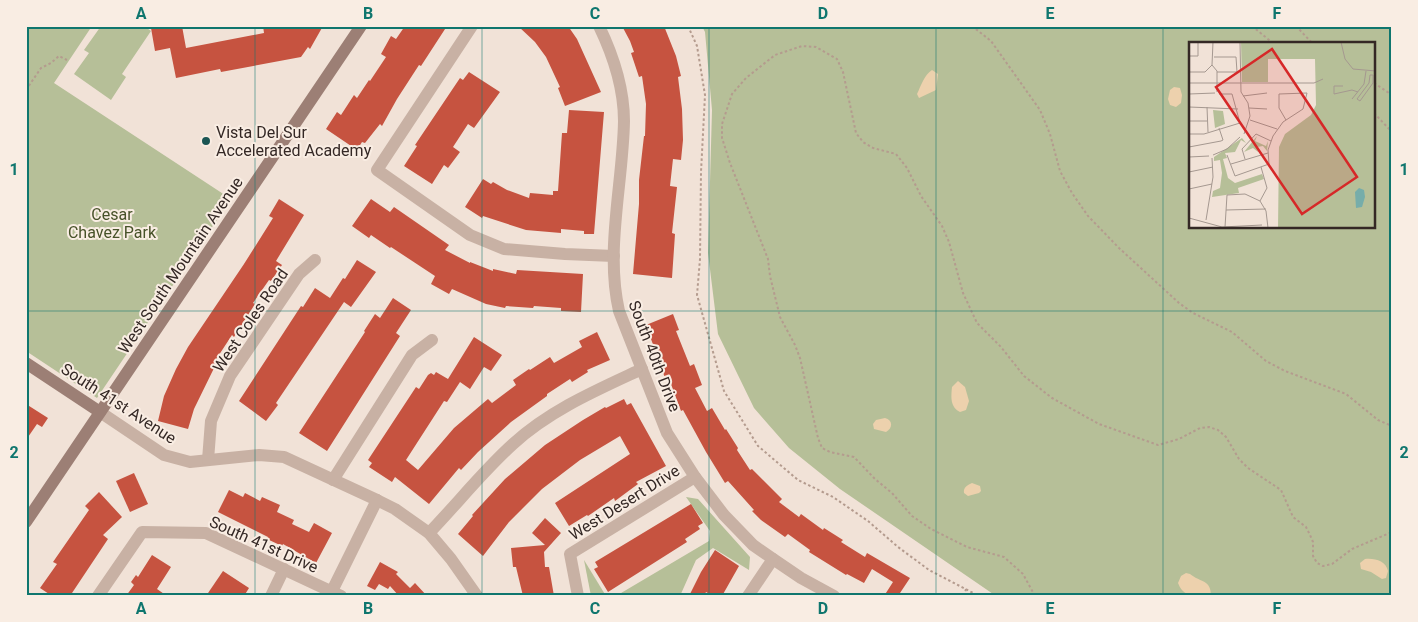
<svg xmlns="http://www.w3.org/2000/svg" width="1418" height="622" viewBox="0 0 1418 622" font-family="Roboto,sans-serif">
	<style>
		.green { fill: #b6bf98; fill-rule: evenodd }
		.sand { fill: #edd1ad }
		.building { fill: #c65340 }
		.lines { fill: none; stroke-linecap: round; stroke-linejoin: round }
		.path { stroke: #b49b8e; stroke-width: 2; stroke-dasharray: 2.5 2.5; stroke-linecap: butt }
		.street { stroke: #c8b1a4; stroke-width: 12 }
		.secondary { stroke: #9c7f75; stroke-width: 12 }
		.grid { fill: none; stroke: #0f766e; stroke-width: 1; stroke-opacity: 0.55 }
		.poi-dot { fill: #1b5553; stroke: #f9ede3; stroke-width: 2 }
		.labels { text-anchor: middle; stroke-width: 4; stroke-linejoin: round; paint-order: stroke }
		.poi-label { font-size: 16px; fill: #342825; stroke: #f9ede3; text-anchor: start }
		.park-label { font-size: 16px; fill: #475229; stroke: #f9ede3 }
		.street-label { font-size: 16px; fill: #342825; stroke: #f9ede3 }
		.inset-road { fill: none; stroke: #a59890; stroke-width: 1 }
		.view { fill: #d62828; fill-opacity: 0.15; stroke: #d62828; stroke-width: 2.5 }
		.inset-edge { fill: none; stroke: #342825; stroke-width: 2.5 }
		.neatline { fill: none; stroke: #0f766e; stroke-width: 2 }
		.grid-label { font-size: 16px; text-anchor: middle; font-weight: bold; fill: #0f766e }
	</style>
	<rect width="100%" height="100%" fill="#f1e2d7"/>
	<g class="green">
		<polygon points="26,26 92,26 54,83 231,199 97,398 26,351"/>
		<polygon points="101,26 144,26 151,31 122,74 126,77 111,100 74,74 89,53 84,50"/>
		<path d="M702 26H1392V596H996L840 489 789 448 754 408 718 334 708 253 712 110 705 32ZM1190 44H1374V228H1190Z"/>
		<polygon points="686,497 698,499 750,557 749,570 713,548 696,560 680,596 616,596 709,541 710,531"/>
		<polygon points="584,560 606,596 591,596"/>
	</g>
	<g class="sand">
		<path d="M932 70 938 74 936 90 919 98 917 94C921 86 924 75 932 70Z"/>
		<polygon points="1174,87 1180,88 1182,95 1181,103 1176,107 1170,105 1168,99 1170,90"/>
		<path d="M958 381 965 387 969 401 966 410 960 412C950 407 951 397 952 387Z"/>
		<path d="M885 418C893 420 893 428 886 432L874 429 873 424 876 420Z"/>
		<path d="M972 483 980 486 981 491 979 493 968 496 964 493C963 487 968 485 972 483Z"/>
		<path d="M1365 559C1375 558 1386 561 1388 571L1386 578 1382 579 1371 572 1361 569 1360 563Z"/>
		<path d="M1186 573 1190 574C1201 583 1211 579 1211 596 1197 596 1184 599 1178 583L1181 576Z"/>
	</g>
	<g class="building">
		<polygon points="158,26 182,26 186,48 264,33 263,26 323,26 310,49 308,47 301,57 221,72 220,69 176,78 170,48 155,51 151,28"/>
		<polygon points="405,26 447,26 421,66 419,65 397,99 382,126 380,124 365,143 362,142 357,150 326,129 337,112 341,115 354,95 357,98 369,80 370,81 386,57 381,54 391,36 396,39"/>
		<polygon points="518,26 568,26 577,39 601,92 565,106 558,88 560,87 546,57 535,42"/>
		<polygon points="622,26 664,26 676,56 681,76 678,77 682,109 683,140 681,160 673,159 670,186 677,187 672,233 675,234 672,278 633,274 639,204 639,180 644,136 645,136 646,104 642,76 639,77 631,53 634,52 630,41"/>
		<polygon points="469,72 500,92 474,128 468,124 453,147 460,152 448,168 444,165 432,184 404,166 417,146 415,145 460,78 463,80"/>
		<polygon points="569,110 604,112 594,234 584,234 584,231 561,229 561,233 526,230 483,216 482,218 465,207 483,179 491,184 493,182 507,190 529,198 530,193 553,195 553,191 558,191 562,133 567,133"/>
		<polygon points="279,199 304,215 276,261 282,265 271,281 269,280 253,303 255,304 234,337 232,335 215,361 217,362 194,409 188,429 158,421 164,396 176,369 188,347 244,264 273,218 269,216"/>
		<polygon points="371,199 390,212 394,207 449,245 445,250 470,263 470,262 493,271 493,269 516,274 517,270 583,274 581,312 561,311 561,308 534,306 533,308 506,306 505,308 486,304 452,289 449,294 431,284 435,276 391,247 390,248 371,235 369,238 352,226"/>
		<polygon points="357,260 376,272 351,307 344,302 276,403 278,405 266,421 239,401 301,306 303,307 315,288 330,298 343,278 345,279"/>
		<polygon points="393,298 411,310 396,333 400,336 327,451 299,433 365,332 364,331 375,314 380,318"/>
		<polygon points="673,314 679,330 676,331 690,366 694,364 702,385 695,388 707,411 712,408 725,430 726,429 738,448 737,450 750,470 752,469 782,499 779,502 799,517 801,514 823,530 824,528 843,540 841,542 865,557 867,553 910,578 898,596 884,596 893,582 872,569 864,583 847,574 846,575 809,552 810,550 788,534 785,537 761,520 752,511 754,510 728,481 725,483 706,452 683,410 681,411 668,376 665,378 646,325"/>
		<polygon points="597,332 610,360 587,370 588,372 572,382 570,379 547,394 547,396 511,422 478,452 461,470 459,468 429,504 395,477 392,482 369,467 372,463 368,460 416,387 419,389 428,375 431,373 434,375 436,372 448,379 474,337 502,355 491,371 484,367 470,389 460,382 447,402 444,401 406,460 418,470 454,428 488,399 492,403 516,385 513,380 529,369 530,370 550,357 554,363 582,347 579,341"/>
		<polygon points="624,399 627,405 631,403 666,466 636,482 638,484 615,501 614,498 588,516 587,515 569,526 555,503 630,454 620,436 580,460 542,489 509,522 483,556 458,534 473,516 472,515 505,479 545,445 583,420 605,407 606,408"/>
		<polygon points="26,404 48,418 42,427 37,424 26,440"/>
		<polygon points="134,473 148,504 130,512 116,481"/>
		<polygon points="229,490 243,497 245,493 260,501 262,497 280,505 277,512 294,520 292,524 309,532 314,523 332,533 316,563 283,544 282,546 267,539 268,537 218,512"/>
		<polygon points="99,492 122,517 103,535 108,539 70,596 52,596 40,588 57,564 53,562 89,510 85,506"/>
		<polygon points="691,504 703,523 698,526 700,529 685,539 687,542 608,592 594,569 598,567 595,562"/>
		<polygon points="545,518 561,533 544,552 545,567 549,567 554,596 523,596 516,567 513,567 511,548 545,545 532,533"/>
		<polygon points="715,550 739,566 722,596 713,596 706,592 704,596 689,596 701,572"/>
		<polygon points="152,555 171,567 157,589 167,596 126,596 134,585 131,582 136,575 138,577"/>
		<polygon points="380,562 398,572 396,574 410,588 415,583 427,596 399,596 390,586 388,589 379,584 375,590 367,586"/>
		<polygon points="223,571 249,588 244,596 206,596"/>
	</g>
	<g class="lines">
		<g class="path">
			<polyline points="688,26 697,46 705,95 701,172 700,259 697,295 724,391 758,446 798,480 833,497 868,521 898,547 929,570 979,596"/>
			<polyline points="972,26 991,41 1040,110 1050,134 1060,171 1072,193 1088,216 1119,248 1179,303 1193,313 1232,332 1266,361 1285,371 1346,394 1378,420 1392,426"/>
			<polyline points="1252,26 1274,44"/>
			<polyline points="1296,26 1313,44"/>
			<polyline points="1374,83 1392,95"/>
			<polyline points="26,90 41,68 51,63 59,56 67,60"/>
			<polyline points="1374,113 1392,132"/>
			<polyline points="964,596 966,589"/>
			<polyline points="1035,596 1023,574 1004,557 967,547 931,529 912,516 892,493 875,479 854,457 830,452 822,448 818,438 800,358 795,345 780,317 770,276 768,259 730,163 722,138 722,124 732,94 746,78 775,55 802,46 816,47 837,59 843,72 856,133 863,142 873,148 896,154 907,168 921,196 942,226 949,242 963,293 977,323 1001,347 1024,376 1052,398 1099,424 1158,445 1179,439 1200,428 1209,427 1218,430 1226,437 1239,459 1248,468 1281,490 1293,517 1306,527 1310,535 1313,542 1313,556 1317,563 1323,566 1332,564 1352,549 1392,532"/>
		</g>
		<g class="street">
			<polyline points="472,26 377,170 470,235 504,249 565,254 614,256"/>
			<path d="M599 26C613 55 624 88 624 121 623 183 605 250 619 311L667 433 695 477 724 515 753 545 773 559 801 578 834 596"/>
			<polyline points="100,412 164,455 190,462 259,455 284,457 377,500 395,509 429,533 451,559 477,596"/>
			<polyline points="208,460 211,421 230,376 299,274 315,260"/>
			<polyline points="333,480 412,355 432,340"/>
			<path d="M429 533C457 504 483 471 513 444 550 410 597 390 642 369"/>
			<polyline points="332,591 377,500"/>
			<polyline points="98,596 142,532 206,533 341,596"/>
			<polyline points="271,596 284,569"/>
			<polyline points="578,596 570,554 695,477"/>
			<polyline points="748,596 773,559"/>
		</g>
		<g class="secondary">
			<polyline points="26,363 100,412"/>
			<polyline points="26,522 361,26"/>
		</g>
	</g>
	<path class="grid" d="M255 26V596M482 26V596M709 26V596M936 26V596M1163 26V596M26 311H1392"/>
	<circle class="poi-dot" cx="206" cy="141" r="5"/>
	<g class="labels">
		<g class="poi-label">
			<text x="216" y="138">Vista Del Sur<tspan x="216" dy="18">Accelerated Academy</tspan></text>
		</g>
		<g class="park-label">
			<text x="112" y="220">Cesar<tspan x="112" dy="18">Chavez Park</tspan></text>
		</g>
		<g class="street-label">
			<text transform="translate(180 265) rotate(-56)" y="6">West South Mountain Avenue</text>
			<text transform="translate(250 320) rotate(-56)" y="6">West Coles Road</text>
			<text transform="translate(655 356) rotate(69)" y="6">South 40th Drive</text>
			<text transform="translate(119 403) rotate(33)" y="6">South 41st Avenue</text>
			<text transform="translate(624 502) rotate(-32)" y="6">West Desert Drive</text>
			<text transform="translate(264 544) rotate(24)" y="6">South 41st Drive</text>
		</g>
	</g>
	<g transform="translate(1189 42)">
		<rect width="186" height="186" fill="#f1e2d7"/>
		<path d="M52 0H186V186H89L90 105 96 92 122 73 127 63 126 17H79V40H53ZM24 68 34 69 36 82 26 86ZM68 94 66 99 77 104 79 99 78 109 74 104 68 105 69 110 64 106 55 110ZM53 96 57 101 52 98 46 110 36 111 38 116 34 117 39 136 46 141 73 132 75 137 49 146 50 151 23 155 24 149 31 146 33 131 31 118 25 119V115Z" fill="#b6bf98"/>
		<path d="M170 146 175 148 176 155 173 165 167 166 166 150Z" fill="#76adaa"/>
		<path class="inset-road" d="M51 0 52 50 59 61 61 74 55 92M152 0 156 17 164 27 187 29M0 14H9V0M25 15H47L48 30H28M23 23 28 29V50M23 23 24 0M0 30H16L23 23M181 33H184V41L171 59 168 57 180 41ZM0 41H125L134 37M154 44H145V52L163 48 169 50M0 52 26 51M54 54 78 51M163 57 175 42 177 29M0 65 49 67M18 65 19 90M60 66 78 67M61 78 88 87M0 79H18M0 92H15L51 81 43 52H30M0 105 32 99 34 98 30 86M24 113 38 107 51 95M38 113 46 134 80 122 79 108 84 94 94 80 114 67 118 51 90 52V66L97 78M0 115 20 114M56 117 53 107 67 92 82 99M42 122 79 111M72 125 78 146 71 159 77 169 79 186M0 130 24 125M0 147 23 142M37 168 77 167M0 176 33 185 73 183M17 178 24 135 23 116M36 185 38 153 56 152 71 159"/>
		<path class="view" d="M83 7 168 135 113 172 27 45Z"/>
		<rect width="186" height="186" class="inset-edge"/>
	</g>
	<rect width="1418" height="622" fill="none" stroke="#f9ede3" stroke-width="55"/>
	<rect x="28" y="28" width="1362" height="566" class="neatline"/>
	<g class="grid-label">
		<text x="141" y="19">A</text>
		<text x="368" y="19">B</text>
		<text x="595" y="19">C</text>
		<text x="823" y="19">D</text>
		<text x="1050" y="19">E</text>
		<text x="1277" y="19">F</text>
		<text x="14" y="175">1</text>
		<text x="1404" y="175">1</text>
		<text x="14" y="458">2</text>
		<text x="1404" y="458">2</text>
		<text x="141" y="614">A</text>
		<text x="368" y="614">B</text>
		<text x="595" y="614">C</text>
		<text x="823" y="614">D</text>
		<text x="1050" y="614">E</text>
		<text x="1277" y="614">F</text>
	</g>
</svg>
